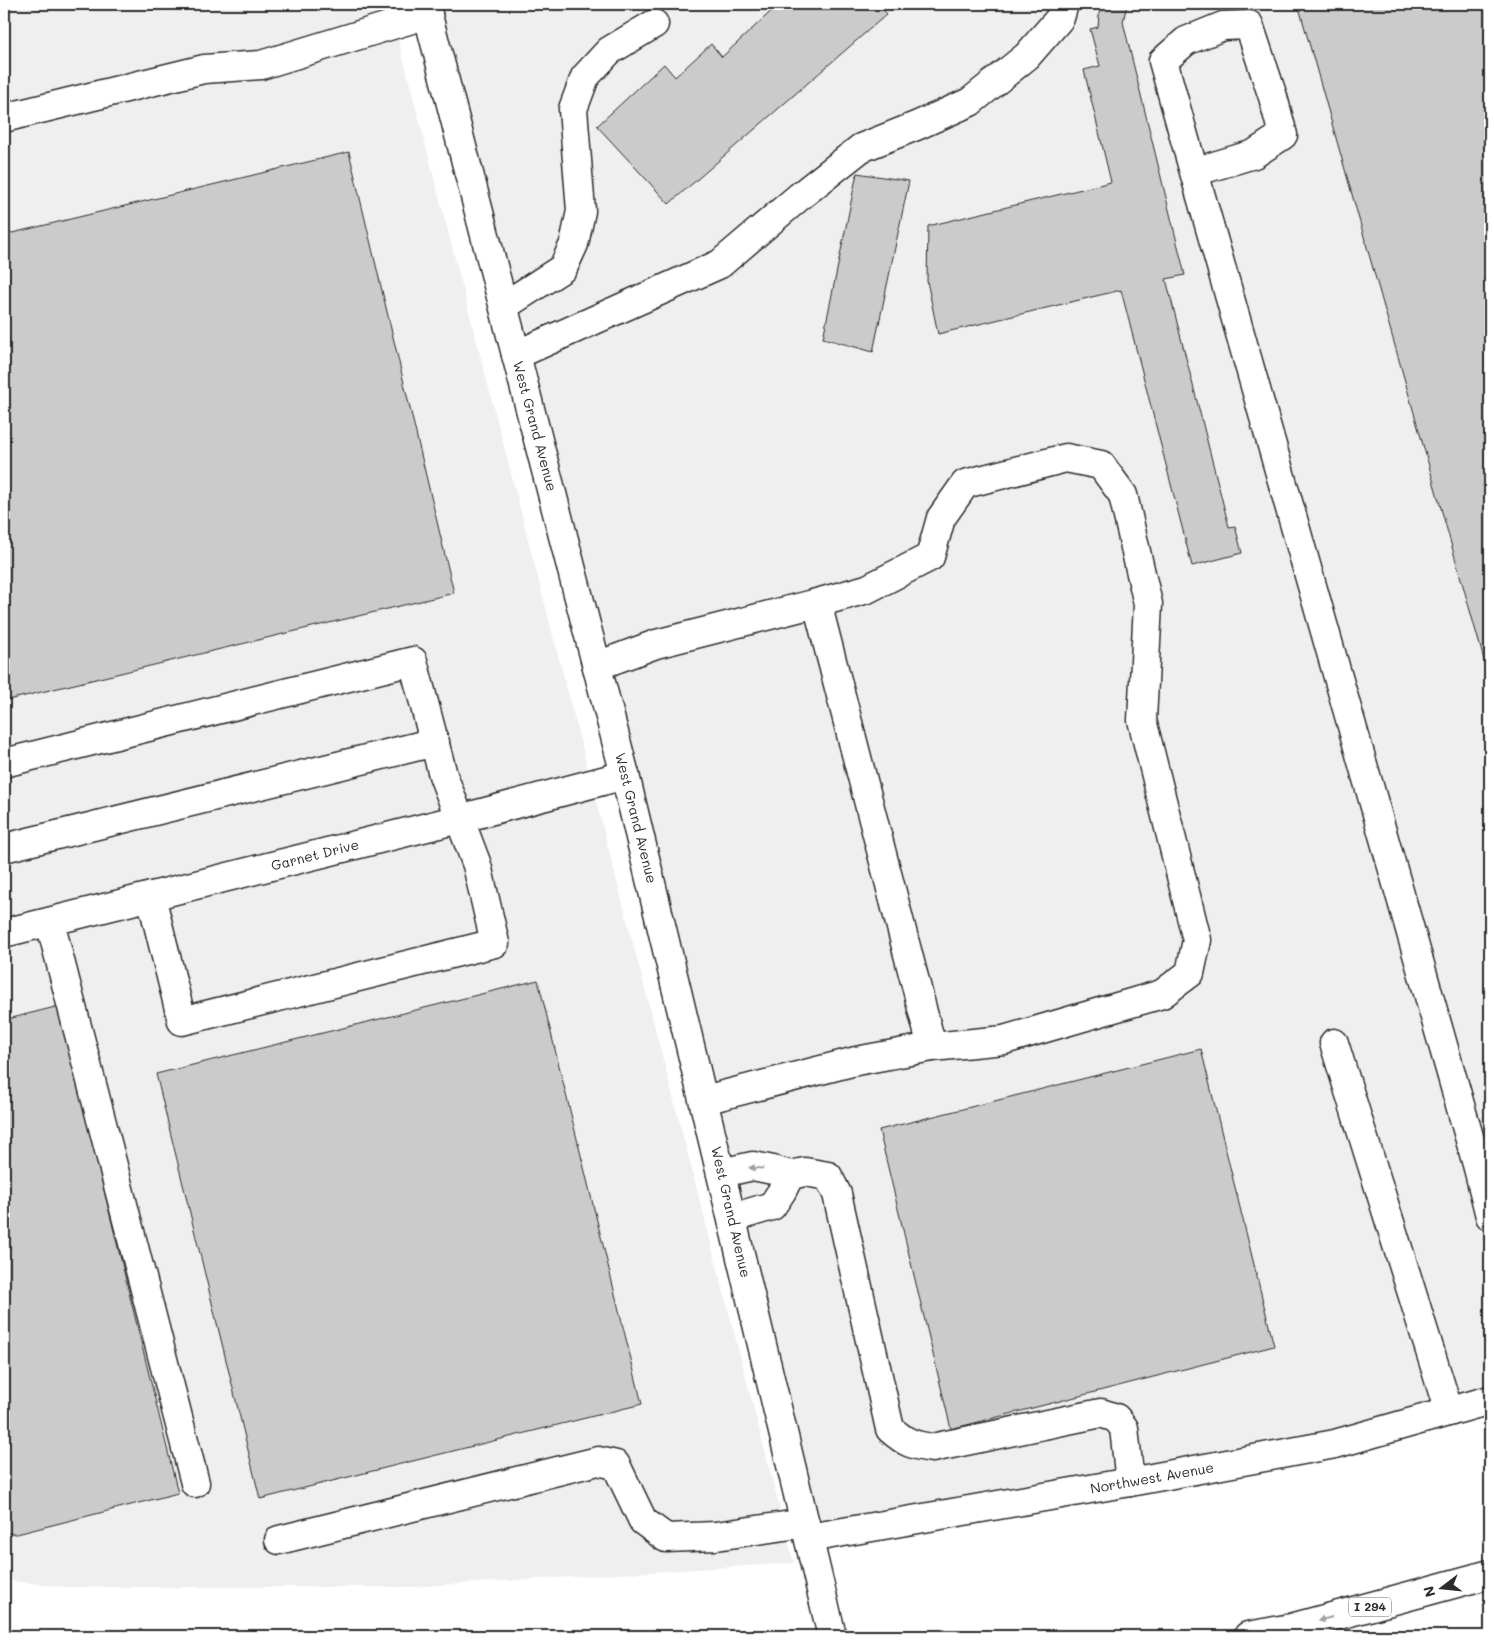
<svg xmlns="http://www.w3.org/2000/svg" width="1494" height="1640" viewBox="0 0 1494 1640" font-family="Mali,sans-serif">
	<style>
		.built { fill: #efefef }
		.building { fill: #cbcbcb; stroke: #2b2b2b }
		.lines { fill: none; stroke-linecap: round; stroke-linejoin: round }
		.minor-casing { stroke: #2b2b2b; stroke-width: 31 }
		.major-casing { stroke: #2b2b2b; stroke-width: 31 }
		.highway-casing { stroke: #2b2b2b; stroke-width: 31 }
		.minor { stroke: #fff; stroke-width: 28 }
		.major { stroke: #fff; stroke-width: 28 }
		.highway { stroke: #fff; stroke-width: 28 }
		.oneway { fill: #a0a0a0 }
		.labels { text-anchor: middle; stroke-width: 5; stroke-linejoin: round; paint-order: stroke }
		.shield { fill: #fff; stroke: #6b6b6b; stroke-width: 1 }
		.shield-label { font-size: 12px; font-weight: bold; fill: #2b2b2b }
		.street-label { font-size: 14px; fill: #2b2b2b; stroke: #fff }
	</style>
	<rect width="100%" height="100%" fill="#fff"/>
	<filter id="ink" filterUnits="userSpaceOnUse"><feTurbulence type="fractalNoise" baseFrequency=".02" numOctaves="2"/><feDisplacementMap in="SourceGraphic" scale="10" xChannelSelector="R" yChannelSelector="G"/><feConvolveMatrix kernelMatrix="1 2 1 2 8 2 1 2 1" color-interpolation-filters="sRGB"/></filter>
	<g filter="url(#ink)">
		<g class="built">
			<polygon points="4,4 389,4 794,1563 409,1587 64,1587 4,1580"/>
			<polygon points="431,4 1490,4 1490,1399 809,1538"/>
		</g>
		<g class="building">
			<polygon points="779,4 878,4 887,14 669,204 597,126 664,64 675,77 711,44 722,57"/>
			<polygon points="1100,4 1127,4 1123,22 1185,275 1166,279 1229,527 1235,526 1242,553 1192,566 1121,290 938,334 927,281 928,226 1111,182 1084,70 1100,66 1090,29 1098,27"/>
			<polygon points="1298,4 1490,4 1490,681"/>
			<polygon points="349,152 454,593 4,701 4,235"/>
			<polygon points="857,173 909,181 873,352 823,338"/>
			<polygon points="538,980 642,1404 260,1499 156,1074"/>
			<polygon points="59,1006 178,1493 17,1534 4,1533 4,1020"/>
			<polygon points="1201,1049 1274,1346 951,1429 879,1130"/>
		</g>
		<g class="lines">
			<g class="minor-casing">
				<g id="minor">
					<polyline points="4,118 204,69 261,65 428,14"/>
					<polyline points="1194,172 1254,154 1283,135 1273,97 1249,25 1223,26 1186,41 1163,61 1194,172 1478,1168 1490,1216"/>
					<polyline points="504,306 563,268 574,244 581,211 573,109 585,77 609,51 654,24"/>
					<polyline points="516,355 720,264 800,196 861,148 916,126 970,102 1027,56 1060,18 1064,4"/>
					<polyline points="597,666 656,644 817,603 867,589 930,557 941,518 965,484 1066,458 1101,465 1123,495 1148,604 1142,720 1197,940 1190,973 1162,994 1004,1040 932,1047"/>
					<polyline points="4,763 413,661 443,775 477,865 495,943 182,1021 151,896"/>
					<polyline points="4,848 435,742"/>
					<polyline points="50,922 195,1483"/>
					<polyline points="4,933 459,819 625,775"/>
					<polyline points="1334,1043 1449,1412"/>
					<polyline points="704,1100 856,1061 932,1047 817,603"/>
					<path d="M721 1173 753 1166 773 1170 790 1175 805 1172 828 1176 837 1194 890 1429C906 1443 912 1445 932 1448L1101 1413 1116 1418 1124 1428 1130 1482"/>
					<polyline points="732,1218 772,1206 782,1191 790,1175"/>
					<polyline points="809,1538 1130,1482 1335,1444 1490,1400"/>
					<polyline points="279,1540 598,1461 616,1465 643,1521 666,1538 716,1536 805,1523"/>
				</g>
			</g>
			<g class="major-casing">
				<polyline id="major" points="425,4 625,775 832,1636"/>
			</g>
			<g class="highway-casing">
				<polyline id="highway" points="1248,1636 1291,1628 1490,1574"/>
			</g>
			<use href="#minor" class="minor"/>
			<use href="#major" class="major"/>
			<use href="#highway" class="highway"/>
		</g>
		<defs><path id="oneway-solid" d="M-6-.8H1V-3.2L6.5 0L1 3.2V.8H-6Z" transform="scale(1.25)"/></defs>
		<g class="oneway">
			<use href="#oneway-solid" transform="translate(756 1168) rotate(-177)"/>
			<use href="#oneway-solid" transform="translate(1325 1619) rotate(165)"/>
		</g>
	</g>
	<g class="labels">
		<rect class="shield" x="1349" y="1597.5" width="42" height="19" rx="4"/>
		<g class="shield-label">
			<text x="1370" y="1611">I 294</text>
		</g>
		<g class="street-label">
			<text transform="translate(535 426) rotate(75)" y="5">West Grand Avenue</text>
			<text transform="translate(636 818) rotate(76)" y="5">West Grand Avenue</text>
			<text transform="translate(315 855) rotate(-14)" y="5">Garnet Drive</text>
			<text transform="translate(731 1212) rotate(77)" y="5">West Grand Avenue</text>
			<text transform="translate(1152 1478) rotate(-10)" y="5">Northwest Avenue</text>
		</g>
	</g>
	<rect width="1494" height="1640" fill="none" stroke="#fff" stroke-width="20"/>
	<rect x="10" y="10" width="1474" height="1620" fill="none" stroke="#2b2b2b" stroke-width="2" filter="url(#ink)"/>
	<g transform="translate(1442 1588) rotate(254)" stroke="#ffffff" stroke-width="4" paint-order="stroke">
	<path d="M0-4L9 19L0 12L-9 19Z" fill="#2b2b2b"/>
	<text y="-8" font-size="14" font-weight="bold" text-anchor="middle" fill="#2b2b2b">N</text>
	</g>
</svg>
